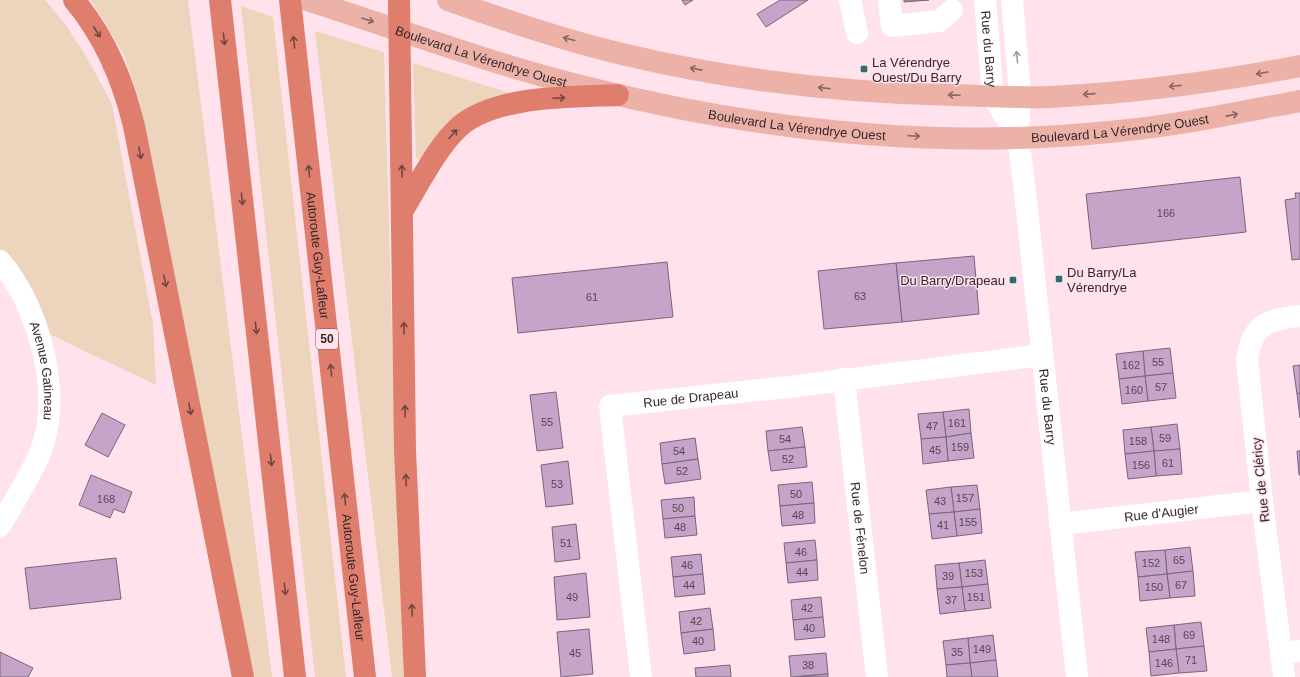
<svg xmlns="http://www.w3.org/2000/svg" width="1300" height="677" viewBox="0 0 1300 677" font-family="Helvetica,sans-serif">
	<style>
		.green { fill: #edd4bd }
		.building { fill: #c6a3c9; stroke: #79657b }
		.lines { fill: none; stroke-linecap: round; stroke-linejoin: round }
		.minor { stroke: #fff; stroke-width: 22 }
		.major { stroke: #ecb2a8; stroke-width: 22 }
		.highway { stroke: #e07e6e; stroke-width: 22 }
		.oneway { stroke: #876664 }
		.oneway2 { stroke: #714643 }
		.oneway3 { stroke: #a49ea0 }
		.poi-dot { fill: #26706d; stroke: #ffe2eb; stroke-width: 1.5 }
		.labels { text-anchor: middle; stroke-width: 3; stroke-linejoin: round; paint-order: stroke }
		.number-label { font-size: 11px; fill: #594753 }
		.shield { fill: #ffe2eb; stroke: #726065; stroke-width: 1 }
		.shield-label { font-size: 12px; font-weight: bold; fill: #35282c }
		.street-label { font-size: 13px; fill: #35282c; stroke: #ffe2eb }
		.poi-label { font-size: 13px; fill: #35282c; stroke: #ffe2eb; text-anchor: start }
	</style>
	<rect width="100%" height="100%" fill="#ffe2eb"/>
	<g class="green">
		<polygon points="0,0 45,0 65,24 86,56 112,104 153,324 156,385 47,333 20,274 0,249"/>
		<polygon points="91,0 188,0 272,677 254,677 140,102 124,55"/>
		<polygon points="241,6 273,17 346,677 315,677"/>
		<polygon points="315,31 384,52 398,549 405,677 392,677"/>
		<polygon points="413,63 513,94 496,96 472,106 420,160 416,158"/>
	</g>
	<g class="building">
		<polygon points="682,0 693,0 685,5"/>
		<polygon points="780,0 808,0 766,27 757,14"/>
		<polygon points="904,0 929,0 904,2"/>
		<polygon points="1240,177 1246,232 1092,249 1086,194"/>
		<polygon points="1295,193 1300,193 1300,259 1292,260 1285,200 1296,198"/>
		<polygon points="974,256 979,314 902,322 896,263"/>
		<polygon points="667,262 673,317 518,333 512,278"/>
		<polygon points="896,263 902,322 824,329 818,271"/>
		<polygon points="1170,348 1173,373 1145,376 1143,351"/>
		<polygon points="1143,351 1145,376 1119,379 1116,354"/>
		<polygon points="1300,365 1300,393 1297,394 1293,366"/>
		<polygon points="1173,373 1176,398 1148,401 1145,376"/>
		<polygon points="1145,376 1148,401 1122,404 1119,379"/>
		<polygon points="556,392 563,448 537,451 530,395"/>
		<polygon points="1300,393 1300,418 1297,394"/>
		<polygon points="969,409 971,433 946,437 943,412"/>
		<polygon points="943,412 946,437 921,439 918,414"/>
		<polygon points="102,413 125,425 108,457 85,445"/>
		<polygon points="1177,424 1180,449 1154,451 1151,427"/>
		<polygon points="802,427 805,447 768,451 766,431"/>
		<polygon points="1151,427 1154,451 1125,454 1123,430"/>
		<polygon points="971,433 974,458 948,461 946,437"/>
		<polygon points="946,437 948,461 923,464 921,439"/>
		<polygon points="695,438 698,459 662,464 660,443"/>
		<polygon points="805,447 807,467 771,471 768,451"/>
		<polygon points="1180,449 1182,474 1156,476 1154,451"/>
		<polygon points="1154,451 1156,476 1128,479 1125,454"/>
		<polygon points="1297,451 1300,451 1300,475 1299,475"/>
		<polygon points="698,459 701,479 665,484 662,464"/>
		<polygon points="568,461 573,504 546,507 541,465"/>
		<polygon points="91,475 132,492 124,513 114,509 110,518 79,505"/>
		<polygon points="812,482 814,503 780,506 778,485"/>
		<polygon points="977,485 980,509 954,512 951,487"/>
		<polygon points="951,487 954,512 929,514 926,490"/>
		<polygon points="694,497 695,516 663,519 661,500"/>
		<polygon points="814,503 815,523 782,526 780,506"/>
		<polygon points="980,509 982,533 957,536 954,512"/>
		<polygon points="954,512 957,536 932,539 929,514"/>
		<polygon points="695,516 697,535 665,538 663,519"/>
		<polygon points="576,524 580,559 555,562 552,527"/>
		<polygon points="815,540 817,560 786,563 784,543"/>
		<polygon points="1190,547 1193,571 1167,574 1165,550"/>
		<polygon points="1165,550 1167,574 1138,577 1135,552"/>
		<polygon points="701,554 703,574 673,577 671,557"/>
		<polygon points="116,558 121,599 30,609 25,568"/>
		<polygon points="817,560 818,580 788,583 786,563"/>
		<polygon points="985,560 988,584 962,587 959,563"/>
		<polygon points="959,563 962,587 937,589 935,565"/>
		<polygon points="1193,571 1195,596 1170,598 1167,574"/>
		<polygon points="586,573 590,617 557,620 554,577"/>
		<polygon points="703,574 705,594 675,597 673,577"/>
		<polygon points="1167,574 1170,598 1140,601 1138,577"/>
		<polygon points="988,584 991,608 965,611 962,587"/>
		<polygon points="962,587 965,611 940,614 937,589"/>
		<polygon points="821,597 823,617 793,620 791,600"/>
		<polygon points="710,608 713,629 681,633 679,612"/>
		<polygon points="823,617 825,637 795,640 793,620"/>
		<polygon points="1201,622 1204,646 1176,649 1174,625"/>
		<polygon points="1174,625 1176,649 1149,652 1146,628"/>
		<polygon points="589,629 593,674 561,677 557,632"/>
		<polygon points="713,629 715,650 684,654 681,633"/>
		<polygon points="993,635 996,660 970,663 968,638"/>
		<polygon points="968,638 970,663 946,665 943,641"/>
		<polygon points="1204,646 1207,671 1179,673 1176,649"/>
		<polygon points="1176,649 1179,673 1151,676 1149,652"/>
		<polygon points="0,652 33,668 28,677 0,677"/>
		<polygon points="826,653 828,674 791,677 789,656"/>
		<polygon points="996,660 998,677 972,677 970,663"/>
		<polygon points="970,663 972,677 947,677 946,665"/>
		<polygon points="730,665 731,677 696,677 695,668"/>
		<polygon points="828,674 828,677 796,677"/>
	</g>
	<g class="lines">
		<g class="minor">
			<polyline points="850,0 857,33"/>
			<polyline points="889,0 892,26 940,21 952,10"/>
			<path id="s1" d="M985 0 993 96 1018 138"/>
			<path id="s2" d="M1012 0 1020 96 1018 138 1024 183 1077 677"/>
			<path id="s3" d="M0 261C38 306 61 388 43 445 34 471 14 501 0 526"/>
			<path id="s4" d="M844 379 877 677"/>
			<path id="s5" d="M1060 524 1262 501"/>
			<polyline points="1281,653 1300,651"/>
			<path id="s6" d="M641 677 610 406 788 387 1042 355"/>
			<path d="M1284 677 1262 501 1247 360C1252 324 1267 320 1300 316"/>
		</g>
		<g class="major">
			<path id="s7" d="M307 0C401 30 494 65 589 88 761 131 942 150 1119 131 1180 125 1240 112 1300 101"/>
			<path d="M448 0C505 20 563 40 622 54 731 80 842 93 954 95 986 96 1018 98 1050 97 1134 93 1217 82 1300 66"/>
		</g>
		<g class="highway">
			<path d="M74 0C105 37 123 80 134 126L243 677"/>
			<polyline points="220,0 295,677"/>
			<path id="s8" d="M290 0 365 677"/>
			<polyline points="399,0 405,450 415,677"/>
			<path d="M403 210C419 184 437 147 459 127 495 95 572 97 618 95"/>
		</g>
	</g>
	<defs><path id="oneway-shaft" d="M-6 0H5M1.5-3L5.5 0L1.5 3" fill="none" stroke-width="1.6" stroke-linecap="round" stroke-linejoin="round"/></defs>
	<g class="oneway">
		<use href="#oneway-shaft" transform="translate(368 20) rotate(18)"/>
		<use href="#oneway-shaft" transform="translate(569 39) rotate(-165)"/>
		<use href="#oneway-shaft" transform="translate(696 69) rotate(-169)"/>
		<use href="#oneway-shaft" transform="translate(1262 73) rotate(170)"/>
		<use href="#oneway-shaft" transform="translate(1175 86) rotate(174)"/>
		<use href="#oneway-shaft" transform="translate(824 88) rotate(-174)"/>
		<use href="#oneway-shaft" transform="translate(1089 94) rotate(176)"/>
		<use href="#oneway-shaft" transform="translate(954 95) rotate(-178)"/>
		<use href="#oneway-shaft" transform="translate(1232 115) rotate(-11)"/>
		<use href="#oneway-shaft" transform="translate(914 136) rotate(2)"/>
	</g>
	<g class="oneway2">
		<use href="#oneway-shaft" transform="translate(97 32) rotate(58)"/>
		<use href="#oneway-shaft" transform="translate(224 39) rotate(84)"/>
		<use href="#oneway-shaft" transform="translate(294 42) rotate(-96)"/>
		<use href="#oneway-shaft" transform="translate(559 98) rotate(-3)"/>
		<use href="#oneway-shaft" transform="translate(453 134) rotate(-48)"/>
		<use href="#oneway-shaft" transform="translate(140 153) rotate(79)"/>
		<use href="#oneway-shaft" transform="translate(309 171) rotate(-96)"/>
		<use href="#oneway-shaft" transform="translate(402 171) rotate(-91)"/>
		<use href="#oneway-shaft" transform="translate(242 199) rotate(84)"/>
		<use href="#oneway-shaft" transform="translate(165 281) rotate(79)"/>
		<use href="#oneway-shaft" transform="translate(256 328) rotate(84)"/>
		<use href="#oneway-shaft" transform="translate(404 328) rotate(-91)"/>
		<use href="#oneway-shaft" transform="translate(331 370) rotate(-96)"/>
		<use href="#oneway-shaft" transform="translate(190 409) rotate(79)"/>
		<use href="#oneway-shaft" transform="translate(405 411) rotate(-91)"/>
		<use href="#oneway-shaft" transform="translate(271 460) rotate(84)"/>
		<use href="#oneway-shaft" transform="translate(406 480) rotate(-92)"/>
		<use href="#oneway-shaft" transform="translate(345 499) rotate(-96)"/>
		<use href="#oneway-shaft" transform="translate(285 589) rotate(84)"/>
		<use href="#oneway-shaft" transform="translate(412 610) rotate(-93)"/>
	</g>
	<use class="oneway3" href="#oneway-shaft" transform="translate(1017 57) rotate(-95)"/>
	<g class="poi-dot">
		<rect x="860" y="65" width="8" height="8" rx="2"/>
		<rect x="1055" y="275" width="8" height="8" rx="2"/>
		<rect x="1009" y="276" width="8" height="8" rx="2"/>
	</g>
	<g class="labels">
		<g class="number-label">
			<text x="1166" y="217">166</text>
			<text x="860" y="300">63</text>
			<text x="592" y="301">61</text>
			<text x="1158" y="366">55</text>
			<text x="1131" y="369">162</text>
			<text x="1161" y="391">57</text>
			<text x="1134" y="394">160</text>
			<text x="547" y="426">55</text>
			<text x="957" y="427">161</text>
			<text x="932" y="430">47</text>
			<text x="1165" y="442">59</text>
			<text x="785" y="443">54</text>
			<text x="1138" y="445">158</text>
			<text x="960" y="451">159</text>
			<text x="935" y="454">45</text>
			<text x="679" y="455">54</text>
			<text x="788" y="463">52</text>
			<text x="1168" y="467">61</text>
			<text x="1141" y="469">156</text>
			<text x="682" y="475">52</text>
			<text x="557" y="488">53</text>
			<text x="796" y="498">50</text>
			<text x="965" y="502">157</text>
			<text x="106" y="503">168</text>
			<text x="940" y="505">43</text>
			<text x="678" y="512">50</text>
			<text x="798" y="519">48</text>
			<text x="968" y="526">155</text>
			<text x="943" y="529">41</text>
			<text x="680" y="531">48</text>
			<text x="566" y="547">51</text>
			<text x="801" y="556">46</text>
			<text x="1179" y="564">65</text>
			<text x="1151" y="567">152</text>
			<text x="687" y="569">46</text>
			<text x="802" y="576">44</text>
			<text x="974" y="577">153</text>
			<text x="948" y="580">39</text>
			<text x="689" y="589">44</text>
			<text x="1181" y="589">67</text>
			<text x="1154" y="591">150</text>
			<text x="572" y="601">49</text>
			<text x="976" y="601">151</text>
			<text x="951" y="604">37</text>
			<text x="807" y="612">42</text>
			<text x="696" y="625">42</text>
			<text x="809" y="632">40</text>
			<text x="1189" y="639">69</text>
			<text x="1161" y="643">148</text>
			<text x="698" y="645">40</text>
			<text x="982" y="653">149</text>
			<text x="957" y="656">35</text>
			<text x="575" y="657">45</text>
			<text x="1191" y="664">71</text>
			<text x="1164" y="667">146</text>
			<text x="808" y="669">38</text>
		</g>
		<rect class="shield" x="316" y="329" width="22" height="20" rx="3"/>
		<g class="shield-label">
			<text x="327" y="343">50</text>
		</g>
		<g class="street-label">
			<text dy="5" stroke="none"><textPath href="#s1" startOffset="49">Rue du Barry</textPath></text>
			<text dy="5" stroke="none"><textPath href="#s7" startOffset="183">Boulevard La Vérendrye Ouest</textPath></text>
			<text dy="5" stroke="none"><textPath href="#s7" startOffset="507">Boulevard La Vérendrye Ouest</textPath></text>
			<text dy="5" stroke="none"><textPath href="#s7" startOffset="831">Boulevard La Vérendrye Ouest</textPath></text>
			<text dy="5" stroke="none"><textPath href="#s8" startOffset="257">Autoroute Guy-Lafleur</textPath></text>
			<text dy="5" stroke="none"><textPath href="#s3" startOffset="120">Avenue Gatineau</textPath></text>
			<text dy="5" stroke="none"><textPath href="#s6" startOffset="354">Rue de Drapeau</textPath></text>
			<text dy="5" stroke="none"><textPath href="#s2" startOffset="409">Rue du Barry</textPath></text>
			<text transform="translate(1260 480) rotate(-96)" y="5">Rue de Cléricy</text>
			<text dy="5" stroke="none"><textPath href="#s5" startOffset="102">Rue d'Augier</textPath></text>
			<text dy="5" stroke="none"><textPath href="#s4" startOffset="150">Rue de Fénelon</textPath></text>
			<text dy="5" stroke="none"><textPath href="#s8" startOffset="581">Autoroute Guy-Lafleur</textPath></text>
		</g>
		<g class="poi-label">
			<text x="872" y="67">La Vérendrye<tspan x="872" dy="15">Ouest/Du Barry</tspan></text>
			<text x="1067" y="277">Du Barry/La<tspan x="1067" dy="15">Vérendrye</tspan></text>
			<text x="1005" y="285" text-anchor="end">Du Barry/Drapeau</text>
		</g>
	</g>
</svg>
